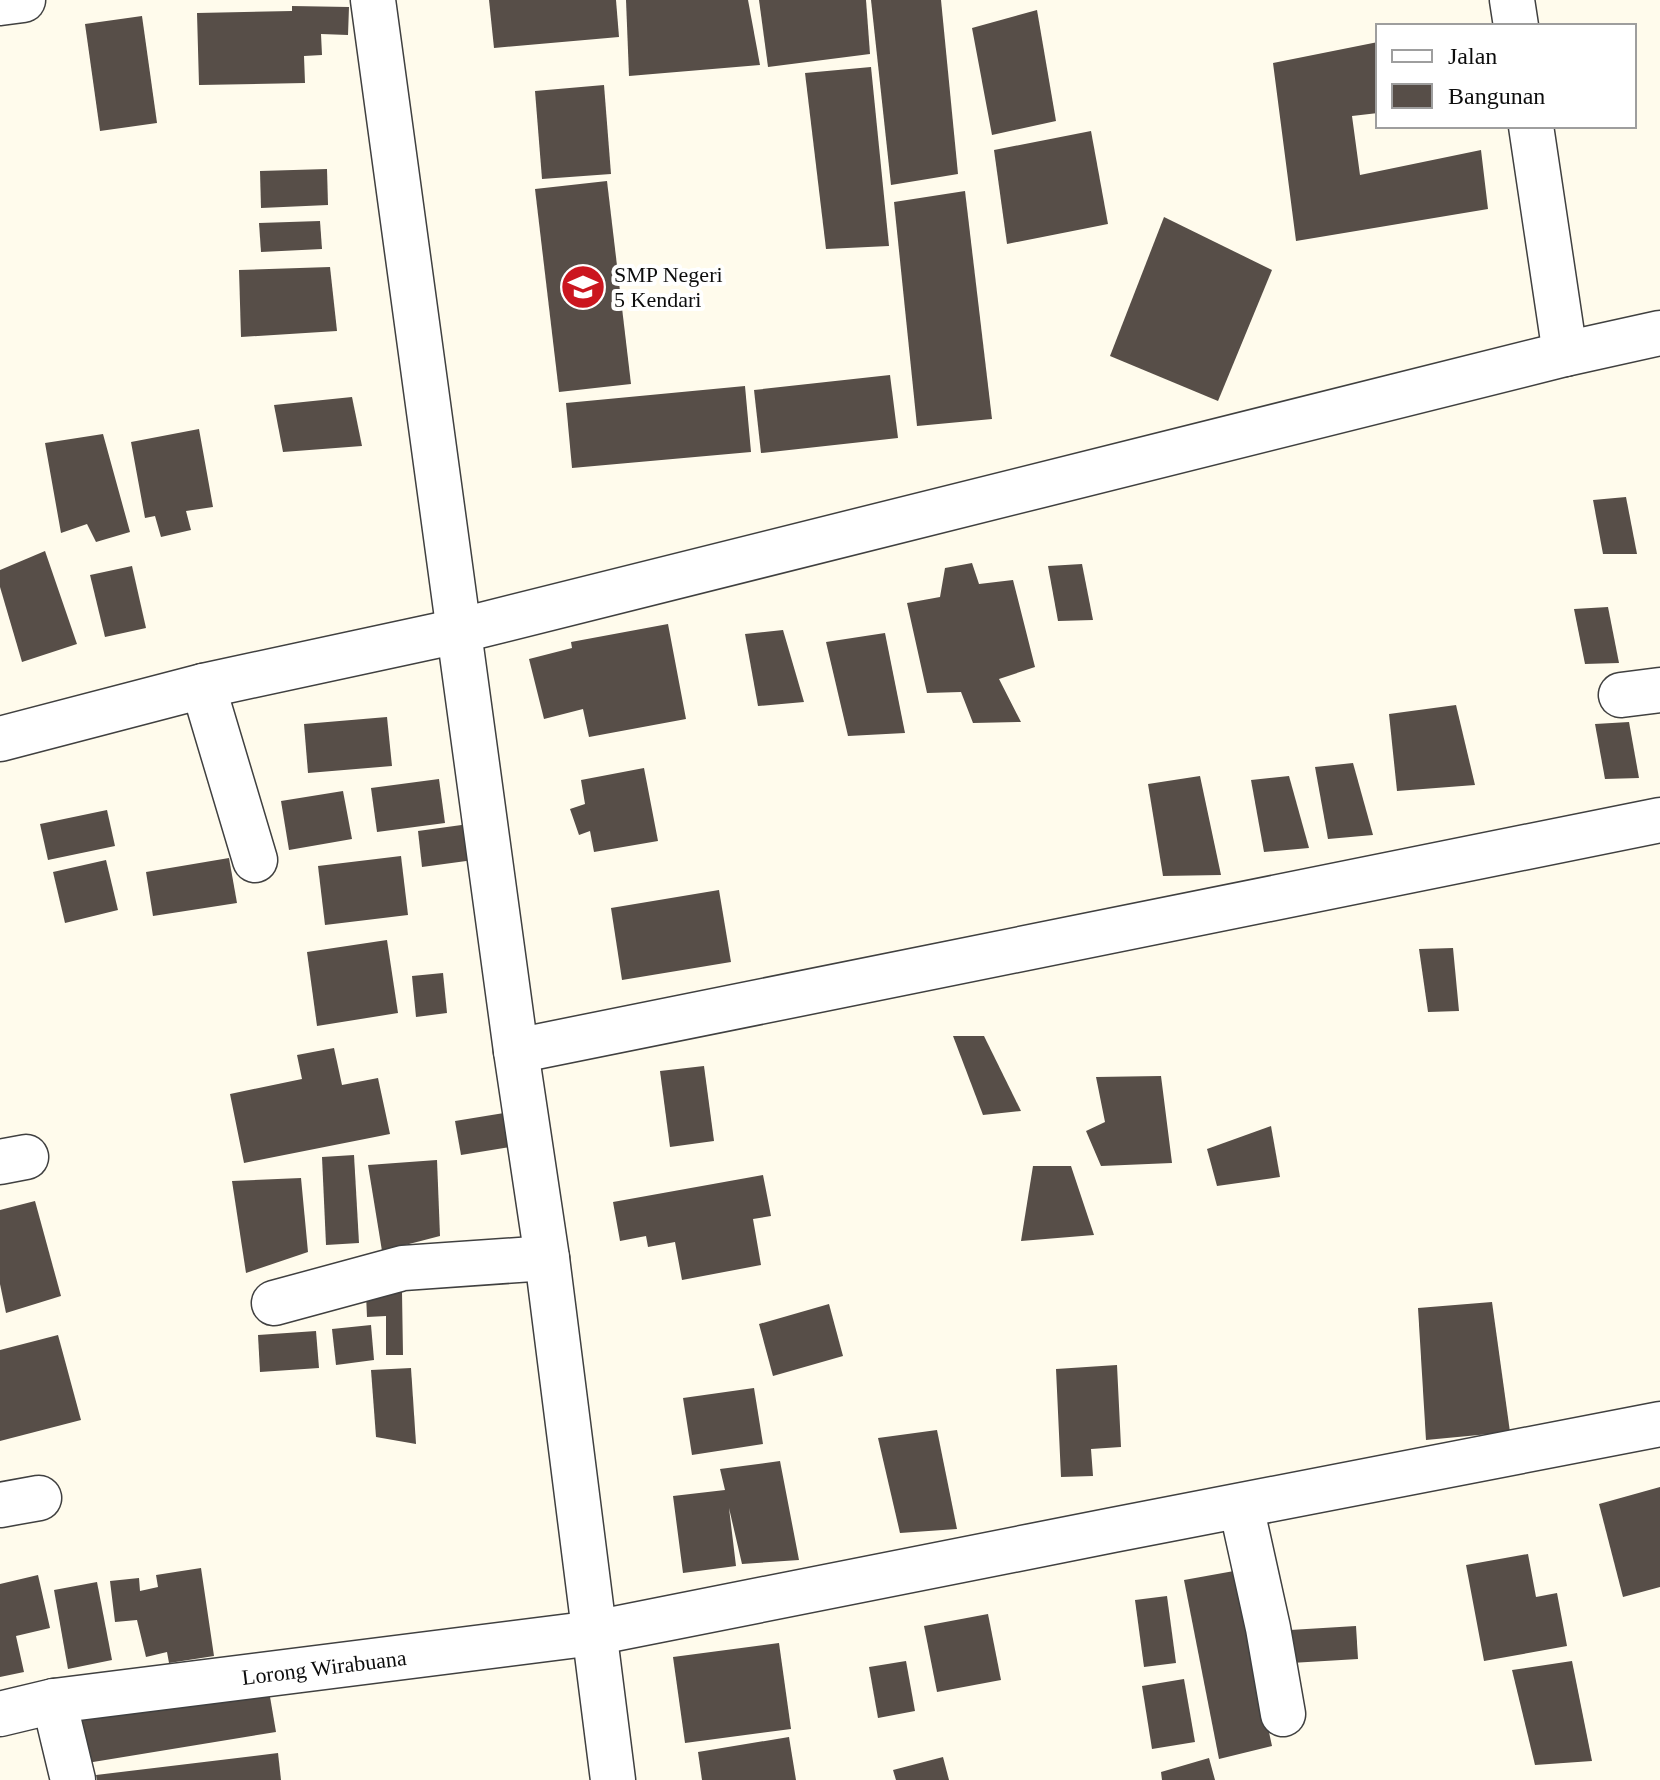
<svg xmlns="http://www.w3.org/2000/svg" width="1660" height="1780" viewBox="0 0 1660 1780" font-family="'Times New Roman',serif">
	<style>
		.building { fill: #574e48 }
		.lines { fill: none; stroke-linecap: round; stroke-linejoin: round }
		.minor-casing { stroke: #404040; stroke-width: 47 }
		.minor { stroke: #fff; stroke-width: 44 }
		.labels { text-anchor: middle; stroke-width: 8; stroke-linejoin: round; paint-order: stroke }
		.poi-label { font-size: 22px; fill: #0d0d0d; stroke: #fff; text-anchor: start }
		.street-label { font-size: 22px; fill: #0d0d0d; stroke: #fff }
	</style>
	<rect width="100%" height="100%" fill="#fffbec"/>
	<g class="building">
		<polygon points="489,0 616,0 619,37 494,48"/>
		<polygon points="626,0 748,0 760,65 629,76"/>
		<polygon points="759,0 866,0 870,54 768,67"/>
		<polygon points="871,0 941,0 958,174 891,185"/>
		<polygon points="292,6 349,7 348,35 321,34 322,55 304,56 305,83 199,85 197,13 292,11"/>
		<polygon points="1037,10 1056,121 992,135 972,28"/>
		<polygon points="142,16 157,123 100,131 85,24"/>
		<polygon points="1378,42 1378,113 1352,116 1360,175 1481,150 1488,209 1296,241 1273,63"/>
		<polygon points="871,67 889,246 826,249 805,73"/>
		<polygon points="604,85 611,174 542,179 535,91"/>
		<polygon points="1091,131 1108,224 1007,244 994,150"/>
		<polygon points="327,169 328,205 261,208 260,171"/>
		<polygon points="607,181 631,384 559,392 535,189"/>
		<polygon points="965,191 992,419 917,426 894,202"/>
		<polygon points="1164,217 1272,270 1218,401 1110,356"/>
		<polygon points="320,221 322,249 261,252 259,223"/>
		<polygon points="330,267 337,331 241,337 239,270"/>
		<polygon points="890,375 898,438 761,453 754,390"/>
		<polygon points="745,386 751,452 572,468 566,403"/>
		<polygon points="352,397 362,446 283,452 274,405"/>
		<polygon points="199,429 213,507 186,511 191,530 161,537 155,516 145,518 131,442"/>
		<polygon points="103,434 130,532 96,542 87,524 61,533 45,443"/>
		<polygon points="1626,497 1637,554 1603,554 1593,500"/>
		<polygon points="45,551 77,644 22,662 0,587 0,570"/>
		<polygon points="972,563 979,584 1013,580 1035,667 999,679 1021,722 973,723 961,692 927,693 907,603 940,597 945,568"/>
		<polygon points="1082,564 1093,620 1058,621 1048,566"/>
		<polygon points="132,566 146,628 105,637 90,575"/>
		<polygon points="1608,607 1619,663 1585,664 1574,609"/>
		<polygon points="668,624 686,719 589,737 583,709 544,719 529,659 572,648 571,642"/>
		<polygon points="783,630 804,702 758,706 745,634"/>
		<polygon points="885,633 905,733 848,736 826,642"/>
		<polygon points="1456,705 1475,785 1397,791 1389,714"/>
		<polygon points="387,717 392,766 308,773 304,724"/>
		<polygon points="1629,722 1639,778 1605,779 1595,724"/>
		<polygon points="1353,763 1373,835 1328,839 1315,767"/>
		<polygon points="644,768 658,841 594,852 590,831 579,835 570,809 585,804 581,780"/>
		<polygon points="1200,776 1221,875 1163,876 1148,784"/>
		<polygon points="1289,776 1309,848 1264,852 1251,780"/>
		<polygon points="439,779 445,823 377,832 371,788"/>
		<polygon points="343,791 352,839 289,850 281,801"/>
		<polygon points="107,810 115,846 48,860 40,824"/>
		<polygon points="476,823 481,859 422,867 418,831"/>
		<polygon points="401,856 408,915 325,925 318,866"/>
		<polygon points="229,858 237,903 153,916 146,872"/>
		<polygon points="106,860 118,910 65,923 53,872"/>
		<polygon points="719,890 731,962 622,980 611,908"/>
		<polygon points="387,940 398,1013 317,1026 307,952"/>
		<polygon points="1453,948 1459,1011 1428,1012 1419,949"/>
		<polygon points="443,973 447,1013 416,1017 412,976"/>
		<polygon points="953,1036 984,1036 1021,1111 983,1115"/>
		<polygon points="334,1048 342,1085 378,1078 390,1134 244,1163 230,1094 302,1079 297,1055"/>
		<polygon points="704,1066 714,1141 670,1147 660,1071"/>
		<polygon points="1161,1076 1172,1163 1101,1166 1086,1131 1105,1122 1096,1077"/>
		<polygon points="504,1113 510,1147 461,1155 455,1121"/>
		<polygon points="1271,1126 1280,1177 1217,1186 1207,1149"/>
		<polygon points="354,1155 359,1243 326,1245 322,1157"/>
		<polygon points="437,1160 440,1236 382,1251 368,1165"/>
		<polygon points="1033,1166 1071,1166 1094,1235 1021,1241"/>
		<polygon points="763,1175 771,1216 753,1219 761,1265 682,1280 675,1242 648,1247 646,1236 620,1241 613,1202"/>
		<polygon points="301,1178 308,1252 246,1273 232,1181"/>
		<polygon points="35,1201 61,1296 6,1313 0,1284 0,1210"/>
		<polygon points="402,1292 403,1355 386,1355 386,1316 367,1317 366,1294"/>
		<polygon points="1492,1302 1510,1432 1426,1440 1418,1308"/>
		<polygon points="829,1304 843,1356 773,1376 759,1324"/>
		<polygon points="371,1325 374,1360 336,1365 332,1329"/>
		<polygon points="316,1331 319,1368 260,1372 258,1335"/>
		<polygon points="58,1335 81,1420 0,1441 0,1350"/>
		<polygon points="1117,1365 1121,1447 1091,1449 1093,1476 1061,1477 1056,1369"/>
		<polygon points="411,1368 416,1444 376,1437 371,1370"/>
		<polygon points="754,1388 763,1444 692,1455 683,1398"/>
		<polygon points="937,1430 957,1529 900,1533 878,1438"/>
		<polygon points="780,1461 799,1560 742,1564 729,1508 736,1566 683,1573 673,1496 725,1490 720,1469"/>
		<polygon points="1660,1487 1660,1587 1623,1597 1599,1504"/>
		<polygon points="1528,1554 1536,1597 1557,1593 1567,1646 1484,1661 1466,1565"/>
		<polygon points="201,1568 214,1656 169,1663 167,1652 146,1657 137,1620 115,1622 110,1581 139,1578 140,1591 158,1587 156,1575"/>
		<polygon points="1234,1571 1272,1746 1219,1759 1184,1580"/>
		<polygon points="38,1575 50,1628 16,1636 24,1672 0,1677 0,1584"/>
		<polygon points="97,1582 112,1660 68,1669 54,1590"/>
		<polygon points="1167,1596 1176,1663 1144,1667 1135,1600"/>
		<polygon points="988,1614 1001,1680 937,1692 924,1626"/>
		<polygon points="1356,1626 1358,1659 1291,1663 1290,1630"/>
		<polygon points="779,1643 791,1729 685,1743 673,1657"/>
		<polygon points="906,1661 915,1711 878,1718 869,1667"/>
		<polygon points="1572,1661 1592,1761 1535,1765 1512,1670"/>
		<polygon points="1184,1679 1195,1742 1152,1749 1142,1686"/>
		<polygon points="268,1685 276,1732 87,1763 79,1716"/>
		<polygon points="789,1737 796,1780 702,1780 698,1752"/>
		<polygon points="278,1753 281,1780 97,1780 96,1775"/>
		<polygon points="943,1757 949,1780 896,1780 893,1770"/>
		<polygon points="1209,1758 1215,1780 1162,1780 1161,1772"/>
	</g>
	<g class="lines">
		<g class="minor-casing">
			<g id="minor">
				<polyline points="373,0 516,1051 547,1258 613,1780"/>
				<polyline points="1512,0 1516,26"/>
				<polyline points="0,3 23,0"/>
				<polyline points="1531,126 1565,354"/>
				<polyline points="203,686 255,860"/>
				<polyline points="1621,695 1660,690"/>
				<polyline points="0,739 203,686 458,631 1565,354 1660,333"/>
				<polyline points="516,1051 1660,820"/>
				<polyline points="0,1162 26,1157"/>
				<polyline points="274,1303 403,1268 547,1258"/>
				<polyline points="0,1505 39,1498"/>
				<polyline points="1241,1506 1268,1628 1283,1714"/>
				<polyline points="54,1701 73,1780"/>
				<polyline points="0,1714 54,1701 594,1633 1113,1530 1660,1424"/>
			</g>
		</g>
		<use href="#minor" class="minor"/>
	</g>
	<defs>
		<g id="school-disc" transform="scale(2.3)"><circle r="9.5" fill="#cb161f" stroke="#fff"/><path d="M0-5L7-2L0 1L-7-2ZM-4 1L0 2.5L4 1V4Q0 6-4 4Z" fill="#fff"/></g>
	</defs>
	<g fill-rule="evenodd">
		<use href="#school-disc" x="583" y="287"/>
	</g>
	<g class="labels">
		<g class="poi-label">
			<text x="614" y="282">SMP Negeri<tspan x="614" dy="25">5 Kendari</tspan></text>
		</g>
		<g class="street-label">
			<text transform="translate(324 1667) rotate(-7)" y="8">Lorong Wirabuana</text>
		</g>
	</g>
	<rect x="1376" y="24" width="260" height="104" fill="#ffffff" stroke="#9e9e9e" stroke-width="2"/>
	<rect x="1392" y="50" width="40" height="12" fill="#ffffff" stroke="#9e9e9e" stroke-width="2"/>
	<text x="1448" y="64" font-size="24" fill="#0d0d0d">Jalan</text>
	<rect x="1392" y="84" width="40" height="24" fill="#574e48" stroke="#9e9e9e" stroke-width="2"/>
	<text x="1448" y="104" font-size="24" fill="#0d0d0d">Bangunan</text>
</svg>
